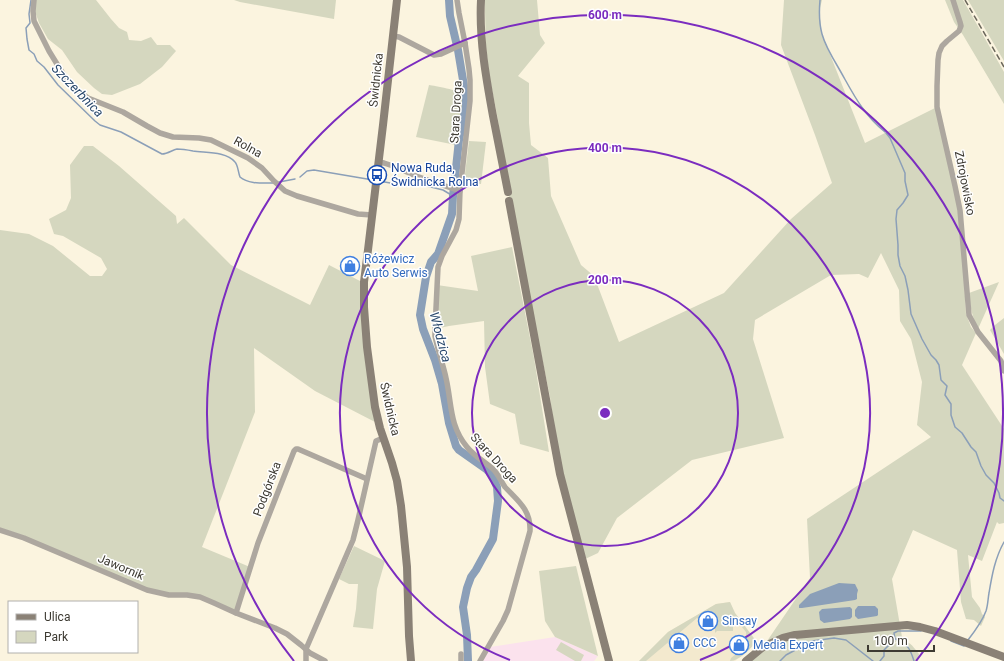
<svg xmlns="http://www.w3.org/2000/svg" width="1004" height="661" viewBox="0 0 1004 661" font-family="Roboto,sans-serif">
	<style>
		.built { fill: #f3e9ce }
		.education { fill: #fbe2ed }
		.green { fill: #d5d7bf }
		.water { fill: #8b9fb8 }
		.lines { fill: none; stroke-linecap: round; stroke-linejoin: round }
		.stream { stroke: #8b9fb8; stroke-width: 1.5 }
		.river { stroke: #8b9fb8; stroke-width: 8 }
		.street { stroke: #ada79f; stroke-width: 5.5 }
		.secondary { stroke: #8a8176; stroke-width: 8 }
		.rail { stroke: #6a665b; stroke-width: 1.5; stroke-dasharray: 6 3; stroke-linecap: butt }
		.ring { fill: none; stroke: #7b2cbf; stroke-width: 2 }
		.labels { text-anchor: middle; stroke-width: 3; stroke-linejoin: round; paint-order: stroke }
		.street-label { font-size: 12px; fill: #3d3a32; stroke: #fff }
		.transit-label { font-size: 12px; fill: #164399; stroke: #fff; text-anchor: start }
		.shop-label { font-size: 12px; fill: #366cbe; stroke: #fff; text-anchor: start }
		.water-label { font-size: 13px; font-style: italic; fill: #29486c; stroke: #fff }
		.centre { fill: #7b2cbf; stroke: #fff; stroke-width: 2 }
		.ring-label { font-size: 12px; text-anchor: middle; font-weight: bold; fill: #7b2cbf; stroke: #fff; stroke-width: 3; stroke-linejoin: round; paint-order: stroke }
	</style>
	<rect width="100%" height="100%" fill="#fbf4df"/>
	<polygon class="built" points="730,602 735,613 756,641 753,646 735,661 639,661 668,632 716,604"/>
	<polygon class="education" points="555,637 598,656 594,661 483,661 490,647"/>
	<g class="green">
		<polygon points="34,0 96,0 111,19 119,28 127,32 129,40 141,41 151,37 157,45 170,45 176,51 162,67 140,84 112,95 102,94 94,88 77,72 62,50 48,39 39,23 33,5"/>
		<polygon points="234,0 336,0 334,19 240,2"/>
		<path d="M485 0H537L540 35 545 43 518 76 529 83V123L531 145 548 158 551 196 581 265 594 276 619 342 724 293 791 219 832 183 815 135 781 45 784 0H822L819 12 822 34 865 143 937 107 960 210 966 314 971 327 976 333 962 365 1004 429V523L999 524 997 522 982 561 968 555 972 597 980 608 982 614 985 617 981 626 974 620 966 619 961 602 957 550 913 530 892 579 902 637 887 649C890 648 894 644 898 642 908 637 914 648 919 654L918 661H746L763 647 810 578 807 519 931 437 917 425 922 382 911 339 900 321 899 290 881 253 868 278 859 274 831 275 755 320 753 339 784 438 692 460 617 518 598 553 583 560 560 474 550 397 508 192 498 120 489 74 486 46 485 12Z"/>
		<polygon points="945,0 963,0 1004,72 1004,104 963,35 954,22"/>
		<polygon points="968,0 1004,0 1004,61"/>
		<path d="M429 85C435 86 459 90 463 94 471 100 461 131 459 140L456 145 416 137Z"/>
		<polygon points="469,141 486,142 481,184 464,182"/>
		<polygon points="84,146 93,146 119,166 176,216 177,224 184,218 231,265 310,305 329,265 360,281 364,351 375,422 315,391 254,348 255,412 202,547 250,567 236,613 200,597 160,594 0,530 0,230 29,234 53,246 90,276 102,276 107,269 101,258 63,236 54,234 49,219 66,210 71,198 70,165"/>
		<polygon points="512,247 534,358 549,452 520,444 515,414 490,404 485,367 484,321 449,326 435,329 437,285 478,291 471,256"/>
		<path d="M999 282 978 329C972 316 970 307 969 293Z"/>
		<polygon points="1004,318 1004,354 990,330 995,325"/>
		<polygon points="354,546 385,561 377,589 373,629 353,627 356,609 358,584 349,584 339,579"/>
		<polygon points="576,566 598,656 555,637 545,621 539,571"/>
		<path d="M730 602 735 613 756 641C752 648 739 661 730 661L731 658 747 645 746 632 738 622 737 619H733V631H717L715 633V621L707 612 698 619 697 618 646 661H639L668 632 716 604Z"/>
		<polygon points="561,642 584,655 581,661 575,661 556,650"/>
	</g>
	<g class="water">
		<polygon points="839,583 855,584 858,590 857,594 857,599 855,600 802,608 799,608 799,605 810,594"/>
		<polygon points="858,606 875,606 878,609 878,615 877,616 858,619 855,616 855,610"/>
		<polygon points="850,607 852,609 852,617 850,619 824,623 820,620 819,612 822,609"/>
	</g>
	<g class="lines">
		<g class="stream">
			<path d="M31 0 29 14 30 23 26 28 27 39 29 50 34 54 37 61 44 67 58 85 95 121 100 125 121 132 162 154C168 154 172 150 177 149 183 149 188 150 193 151 205 153 226 151 235 162 238 165 238 172 240 177 248 184 262 183 273 183"/>
			<path d="M820 0C819 11 819 23 822 34 825 45 832 57 838 67 853 93 861 112 885 132"/>
			<polyline points="886,133 890,138 905,173 905,181 908,195 903,203 897,210 896,219 898,245 898,255 900,266 905,276 908,290 911,314 922,339 931,355 936,360 939,365 941,380 947,386 945,395 951,404 951,415 955,427 962,433 971,447 976,452 981,466 986,475 994,483 999,493 1000,498 1004,501"/>
			<polyline points="300,177 307,171 314,170 373,180"/>
			<polyline points="379,181 396,184 413,183"/>
			<polyline points="279,182 295,179"/>
			<polyline points="415,183 443,190 453,196"/>
			<polyline points="895,639 894,633 898,631 921,631"/>
			<path d="M896 639C908 645 910 648 914 661"/>
			<path d="M968 640C975 631 982 622 986 611 988 605 988 598 989 593 992 575 995 558 1004 542"/>
			<polyline points="951,641 964,646"/>
			<polyline points="780,661 786,655 812,641 834,638 846,640 873,661"/>
			<polyline points="880,661 884,656 884,650 895,639"/>
		</g>
		<polyline class="river" points="449,0 450,16 458,50 466,98 466,106 459,140 453,196 452,214 438,254 431,262 426,277 420,315 423,329 435,360 442,384 449,423 456,446 459,450 486,469 492,475 497,487 498,501 493,539 476,570 471,577 467,588 463,607 467,635 468,661"/>
		<g class="street">
			<polyline points="34,0 33,11 34,21 49,51 65,77 75,89 81,93 88,98 123,112 147,126 160,133 173,137 199,138 211,140 248,158 262,168 274,181 285,191 297,196 358,214 372,215"/>
			<path d="M457 0 459 13 465 43 469 69 470 80V101L460 191 459 219 456 230 442 256 438 267 435 329V336C438 351 443 364 446 378 452 404 449 425 467 447 474 456 485 462 493 469 498 474 501 481 505 487 518 501 531 510 530 531L508 610 503 621 480 661"/>
			<polyline points="953,0 960,22 961,26 959,31 947,41 942,46 939,53 938,60 937,86 937,107 955,186 960,210 969,315 978,332 1001,361 1004,371"/>
			<polyline points="393,36 399,37 434,55 441,54 465,43"/>
			<polyline points="379,162 384,163 396,167 416,176 460,191"/>
			<polyline points="0,530 24,538 147,590 169,595 187,595 200,597 214,603 236,613 275,628 287,634 301,645 310,653 325,661"/>
			<polyline points="236,613 258,543 294,451 296,449 298,449 367,479"/>
			<polyline points="306,661 306,649 353,540 358,520 376,441 383,438"/>
			<polyline points="461,661 461,654"/>
		</g>
		<g class="secondary">
			<polyline points="397,0 383,125 368,250 364,282 364,307 367,347 375,407 380,428 392,463 397,481 401,506 407,567 409,636 411,661"/>
			<path d="M481 0C479 39 486 78 493 116 498 142 503 167 508 192"/>
			<polyline points="509,201 560,474 609,661"/>
			<polyline points="746,661 763,647 783,638 795,635 907,625 920,627 935,631 1004,657"/>
		</g>
		<polyline class="rail" points="965,0 1004,67"/>
	</g>
	<g class="ring">
		<circle cx="605" cy="413" r="133"/>
		<path d="M510 660A265 265 0 1 1 700 660"/>
		<path d="M294 661A398 398 0 1 1 916 661"/>
	</g>
	<defs>
		<g id="bus-ring" transform="scale(1)"><circle r="9.5" fill="#fff" stroke="#1a4fb4" stroke-width="1.5"/><path d="M-5-6H5V4H4V6H2V4H-2V6H-4V4H-5ZM-3.5-4V0h7V-4ZM-3.5 1.2v1.5H-2V1.2ZM2 1.2v1.5H3.5V1.2Z" fill="#1a4fb4"/></g>
		<g id="shop-ring" transform="scale(1)"><circle r="9.5" fill="#fff" stroke="#3f7fe0" stroke-width="1.5"/><path d="M-5-2.5h2.3a2.7 3.5 0 0 1 5.4 0H5L5.5 6h-11ZM-1.5-2.5h3a1.5 2.3 0 0 0-3 0Z" fill="#3f7fe0"/></g>
	</defs>
	<g fill-rule="evenodd">
		<use href="#bus-ring" x="377" y="175"/>
		<use href="#shop-ring" x="350" y="266"/>
		<use href="#shop-ring" x="708" y="621"/>
		<use href="#shop-ring" x="679" y="643"/>
		<use href="#shop-ring" x="739" y="645"/>
	</g>
	<g class="labels">
		<g class="street-label">
			<text transform="translate(376 80) rotate(-84)" y="4">Świdnicka</text>
			<text transform="translate(456 112) rotate(-87)" y="4">Stara Droga</text>
			<text transform="translate(248 147) rotate(29)" y="4">Rolna</text>
			<text transform="translate(965 183) rotate(79)" y="4">Zdrojowisko</text>
			<text transform="translate(390 409) rotate(77)" y="4">Świdnicka</text>
			<text transform="translate(494 458) rotate(47)" y="4">Stara Droga</text>
			<text transform="translate(267 489) rotate(-69)" y="4">Podgórska</text>
			<text transform="translate(121 567) rotate(23)" y="4">Jawornik</text>
		</g>
		<g class="transit-label">
			<text x="391" y="172">Nowa Ruda,<tspan x="391" dy="14">Świdnicka Rolna</tspan></text>
		</g>
		<g class="shop-label">
			<text x="364" y="263">Różewicz<tspan x="364" dy="14">Auto Serwis</tspan></text>
			<text x="722" y="625">Sinsay</text>
			<text x="693" y="647">CCC</text>
			<text x="753" y="649">Media Expert</text>
		</g>
		<g class="water-label">
			<text transform="translate(78 90) rotate(46)" y="5">Szczerbnica</text>
			<text transform="translate(441 337) rotate(75)" y="5">Włodzica</text>
		</g>
	</g>
	<circle cx="605" cy="413" r="6" class="centre"/>
	<g class="ring-label">
		<text x="605" y="19">600 m</text>
		<text x="605" y="152">400 m</text>
		<text x="605" y="284">200 m</text>
	</g>
	<rect x="8" y="601" width="130" height="52" fill="#ffffff" stroke="#b1b0ad"/>
	<rect x="16" y="614" width="20" height="6" fill="#8a8176" stroke="#b1b0ad"/>
	<text x="44" y="621" font-size="12" fill="#3d3a32">Ulica</text>
	<rect x="16" y="631" width="20" height="12" fill="#d5d7bf" stroke="#b1b0ad"/>
	<text x="44" y="641" font-size="12" fill="#3d3a32">Park</text>
	<path d="M868 645v6h66v-6" fill="none" stroke="#3d3a32" stroke-width="2"/>
	<text x="874" y="645" font-size="12" fill="#3d3a32" stroke="#ffffff" stroke-width="3" paint-order="stroke">100 m</text>
</svg>
